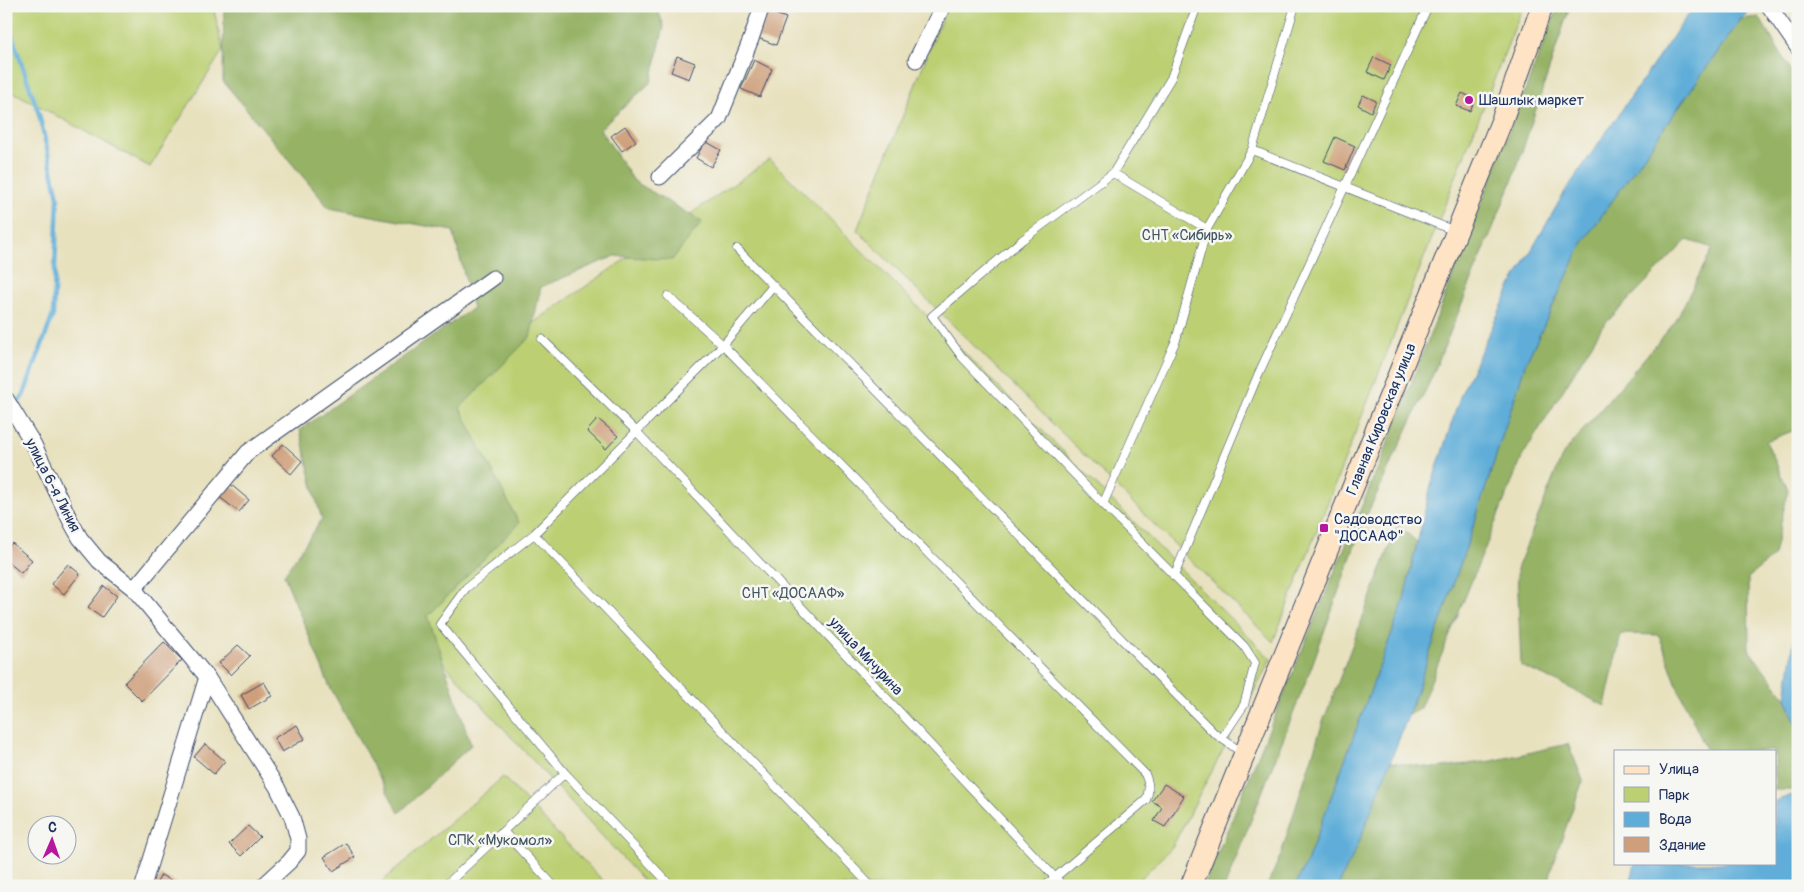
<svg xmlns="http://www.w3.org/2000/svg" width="1804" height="892" viewBox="0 0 1804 892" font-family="Pangolin,sans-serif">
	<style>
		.green { fill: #bcd073; stroke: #6c8068 }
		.forest { fill: #95b265; stroke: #587062 }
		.water { fill: #5eadd8; stroke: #3c6e9b }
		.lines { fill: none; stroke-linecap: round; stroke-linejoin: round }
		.stream { stroke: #5eadd8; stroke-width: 4.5 }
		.building { fill: #ce9f7a }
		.service-casing { stroke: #3a4a6c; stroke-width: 9 }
		.minor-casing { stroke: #3a4a6c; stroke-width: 17 }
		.secondary-casing { stroke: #3a4a6c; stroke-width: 23 }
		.service { stroke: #fff; stroke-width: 8 }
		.minor { stroke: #fff; stroke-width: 15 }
		.secondary { stroke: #fee4c5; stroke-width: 21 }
		.poi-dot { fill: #b5179e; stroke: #f6f6f2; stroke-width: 2 }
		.labels { text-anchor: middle; stroke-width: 5; stroke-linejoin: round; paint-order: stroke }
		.poi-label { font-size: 15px; fill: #1b2f5e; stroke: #f6f6f2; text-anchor: start }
		.park-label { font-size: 15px; fill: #435763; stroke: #f6f6f2 }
		.street-label { font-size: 15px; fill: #1b2f5e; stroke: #f6f6f2 }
	</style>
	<rect width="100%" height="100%" fill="#f6f6f2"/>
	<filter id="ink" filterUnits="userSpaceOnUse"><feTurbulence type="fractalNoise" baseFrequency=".02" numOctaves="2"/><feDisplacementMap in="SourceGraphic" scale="10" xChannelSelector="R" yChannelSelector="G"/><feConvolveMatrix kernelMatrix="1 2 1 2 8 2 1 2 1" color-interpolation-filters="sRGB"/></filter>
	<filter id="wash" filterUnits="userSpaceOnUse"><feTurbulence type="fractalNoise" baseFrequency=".0096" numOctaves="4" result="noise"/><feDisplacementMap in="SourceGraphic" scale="20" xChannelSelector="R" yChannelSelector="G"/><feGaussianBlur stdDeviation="1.12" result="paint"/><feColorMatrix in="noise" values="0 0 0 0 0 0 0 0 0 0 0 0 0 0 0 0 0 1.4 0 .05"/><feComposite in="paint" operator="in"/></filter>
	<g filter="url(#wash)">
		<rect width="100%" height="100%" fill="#e8e1be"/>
		<g class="green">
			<polygon points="6,6 213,6 223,50 150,167 6,88"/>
			<polygon points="947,6 1523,6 1273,642 857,230"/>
			<polygon points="770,159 1271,659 1172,847 1133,886 648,886 395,610 429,395"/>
			<polygon points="503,777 608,886 377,886"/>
		</g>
		<g class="forest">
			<polygon points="224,6 656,6 664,26 651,82 600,129 634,181 702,222 672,260 615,256 541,287 530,337 460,408 519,523 428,616 471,745 399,813 329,685 284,575 322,519 315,496 300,430 473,308 453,231 329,208 223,81"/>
			<polygon points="1558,6 1570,6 1513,179 1431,379 1363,523 1310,671 1225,886 1204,886 1384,453"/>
			<polygon points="1759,17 1798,83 1798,429 1766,441 1788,490 1774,555 1748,578 1749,650 1786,698 1798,729 1798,790 1775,790 1775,751 1707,751 1679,691 1659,635 1621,634 1605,706 1558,682 1521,666 1517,569 1563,454 1675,322 1713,248 1687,240 1602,327 1522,457 1420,708 1408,716 1474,524 1525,365 1583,242 1741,19"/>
			<polygon points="1398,525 1417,542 1403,603 1307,862 1295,886 1267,886 1280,857 1323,722"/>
			<polygon points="1568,744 1583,780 1553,863 1548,886 1338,886 1357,847 1390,762 1434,768 1492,761"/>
		</g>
		<g class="water">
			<polygon points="1694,6 1755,6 1741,19 1583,242 1525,365 1474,524 1408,716 1357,847 1338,886 1295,886 1307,862 1403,603 1430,489 1461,394 1511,286 1564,193"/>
			<polygon points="1798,612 1798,729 1786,698"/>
			<polygon points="1798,793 1798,886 1630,886 1635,863 1775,863 1775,801"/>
		</g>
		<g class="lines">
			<polyline class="stream" points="6,18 39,114 58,197 53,315 24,394 6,421"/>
		</g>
		<g id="blocks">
			<g class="building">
				<polygon points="768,11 786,18 776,45 758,38"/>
				<polygon points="677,56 695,63 689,79 671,72"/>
				<polygon points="1374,57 1391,65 1384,80 1367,72"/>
				<polygon points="754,60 772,69 760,97 741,89"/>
				<polygon points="1462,93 1475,99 1470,111 1456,106"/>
				<polygon points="1363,95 1376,101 1371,112 1358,105"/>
				<polygon points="625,126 636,141 622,151 611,136"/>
				<polygon points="1335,137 1355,146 1345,170 1324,161"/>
				<polygon points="705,141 721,150 711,167 696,158"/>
				<polygon points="598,419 618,436 606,449 587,431"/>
				<polygon points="283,444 302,461 291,474 272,456"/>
				<polygon points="229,483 249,500 239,512 218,496"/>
				<polygon points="12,543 32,560 21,573 6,560 6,550"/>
				<polygon points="68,564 80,574 64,594 51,584"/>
				<polygon points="104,586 117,596 102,617 88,607"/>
				<polygon points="164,642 182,660 142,701 124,683"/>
				<polygon points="238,645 250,656 231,675 219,663"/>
				<polygon points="264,682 272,696 249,709 241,695"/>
				<polygon points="297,725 305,739 282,752 274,738"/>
				<polygon points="205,744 225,761 214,774 194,757"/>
				<polygon points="1164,784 1184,796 1165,827 1154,821 1162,807 1152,801"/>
				<polygon points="248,826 260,837 241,856 229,844"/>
				<polygon points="346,843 355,857 333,871 324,857"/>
				<polygon points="161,875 182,886 155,886"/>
			</g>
		</g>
	</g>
	<g filter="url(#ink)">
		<use href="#blocks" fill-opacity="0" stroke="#3a4a6c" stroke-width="1"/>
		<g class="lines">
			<g class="service-casing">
				<g id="service">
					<polyline points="1197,6 1171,78 1113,173 1022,240 932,316 962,357 1103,504 1244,646 1255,663 1244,705 1222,738"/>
					<polyline points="1252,150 1455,231"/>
					<polyline points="1113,173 1207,229"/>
					<polyline points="737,249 1214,733 1244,754"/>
					<path d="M668 296 723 345 1145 774C1149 783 1150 790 1146 800L1045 886"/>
					<polyline points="542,339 636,431 1063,886"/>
					<polyline points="1103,504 1176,340 1207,229 1252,150 1295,6"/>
					<polyline points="534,534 871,886"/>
					<polyline points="1174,576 1258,375 1428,6"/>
					<polyline points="565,773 671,886"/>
					<polyline points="503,831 554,886"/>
					<polyline points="445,886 565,773 440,624 466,588 534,534 723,345 773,286"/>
				</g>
			</g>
			<g class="minor-casing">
				<g id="minor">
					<polyline points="1769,6 1798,48"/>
					<polyline points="916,60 943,6"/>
					<polyline points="660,177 719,119 751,39 762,6"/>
					<polyline points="6,399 34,445 71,522 80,538 99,561 134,589 207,677 277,787 292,817 298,839 298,851 289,862 263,886"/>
					<polyline points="134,589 248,452 493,278"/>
					<polyline points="143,886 207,677"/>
				</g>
			</g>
			<g class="secondary-casing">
				<polyline id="secondary" points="1191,886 1502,120 1542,6"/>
			</g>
			<use href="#service" class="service"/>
			<use href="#minor" class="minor"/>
			<use href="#secondary" class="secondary"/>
		</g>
	</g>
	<g class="poi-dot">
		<circle cx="1469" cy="100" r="5"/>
		<rect x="1319" y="523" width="10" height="10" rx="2.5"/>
	</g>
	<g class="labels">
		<g class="poi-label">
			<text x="1479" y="105">Шашлык маркет</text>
			<text x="1334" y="524">Садоводство<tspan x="1334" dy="17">"ДОСААФ"</tspan></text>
		</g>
		<g class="park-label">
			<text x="1187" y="240">СНТ «Сибирь»</text>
			<text x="793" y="598">СНТ «ДОСААФ»</text>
			<text x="500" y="845">СПК «Мукомол»</text>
		</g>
		<g class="street-label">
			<text transform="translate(1381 419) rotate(-68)" y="5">Главная Кировская улица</text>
			<text transform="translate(53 485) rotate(63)" y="5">улица 6-я Линия</text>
			<text transform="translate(866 656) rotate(47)" y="5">улица Мичурина</text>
		</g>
	</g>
	<rect width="1804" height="892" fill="none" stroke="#f6f6f2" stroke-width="25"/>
	<rect x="1614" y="750" width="162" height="115" fill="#f6f6f2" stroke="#9ea6b7"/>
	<rect x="1624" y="766" width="25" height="8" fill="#fee4c5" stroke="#9ea6b7"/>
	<text x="1659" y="774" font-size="15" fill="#1b2f5e">Улица</text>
	<rect x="1624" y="787" width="25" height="15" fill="#bcd073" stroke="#9ea6b7"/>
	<text x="1659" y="800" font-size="15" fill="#1b2f5e">Парк</text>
	<rect x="1624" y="812" width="25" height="15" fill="#5eadd8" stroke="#9ea6b7"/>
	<text x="1659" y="824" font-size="15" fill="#1b2f5e">Вода</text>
	<rect x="1624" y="837" width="25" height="15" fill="#ce9f7a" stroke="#9ea6b7"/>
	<text x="1659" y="850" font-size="15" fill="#1b2f5e">Здание</text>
	<g transform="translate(52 840) rotate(2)"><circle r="24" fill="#f6f6f2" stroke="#9ea6b7"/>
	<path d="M0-4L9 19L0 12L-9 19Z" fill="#b5179e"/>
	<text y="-8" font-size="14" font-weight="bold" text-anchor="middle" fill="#1b2f5e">С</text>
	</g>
</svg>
